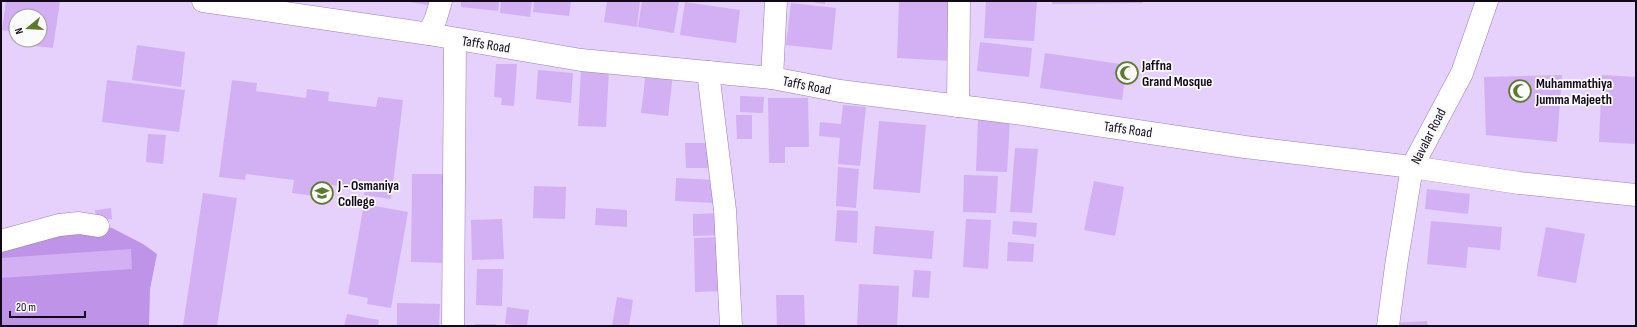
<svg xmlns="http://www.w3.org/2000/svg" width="1637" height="327" viewBox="0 0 1637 327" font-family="'Sofia Sans Condensed',sans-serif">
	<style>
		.green { fill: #bf93e8 }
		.building { fill: #d2b0f3 }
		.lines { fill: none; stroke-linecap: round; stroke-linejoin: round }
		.minor-casing { stroke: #9a81b2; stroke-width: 23 }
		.minor { stroke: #fff; stroke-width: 22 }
		.labels { text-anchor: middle; stroke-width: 3.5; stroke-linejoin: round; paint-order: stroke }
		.street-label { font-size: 14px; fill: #12081a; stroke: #fbfbfb }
		.poi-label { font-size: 14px; font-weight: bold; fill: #12081a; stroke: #fbfbfb; text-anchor: start }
	</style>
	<rect width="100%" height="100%" fill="#e5d1fb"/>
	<polygon class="green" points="79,223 112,228 143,244 157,254 150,289 149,326 1,326 1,241"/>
	<g class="building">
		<polygon points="6,1 60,1 53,48 35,46 36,40 40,40 40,16 16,16 15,32 2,30"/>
		<polygon points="403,1 429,1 428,5"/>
		<polygon points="461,1 499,1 498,11 461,7"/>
		<polygon points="501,1 532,1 530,17 500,13"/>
		<polygon points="534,1 571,1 569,16 533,12"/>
		<polygon points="607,1 640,1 637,27 604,22"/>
		<polygon points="642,1 679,1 674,33 638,27"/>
		<polygon points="805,1 825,1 825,4"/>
		<polygon points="899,1 955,1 952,61 897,58"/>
		<polygon points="986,1 1037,1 1034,41 984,38"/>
		<polygon points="1052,1 1143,1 1143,3 1052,4"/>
		<polygon points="685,2 740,10 736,43 680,35"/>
		<polygon points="791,3 836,8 832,50 786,45"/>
		<polygon points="980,42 1032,48 1029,77 977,71"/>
		<polygon points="137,45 185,52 181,87 132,80"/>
		<polygon points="1045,53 1127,65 1122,100 1040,88"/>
		<polygon points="496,64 517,64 514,106 501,105 502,98 494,97"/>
		<polygon points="581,69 609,70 606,127 578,126"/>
		<polygon points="538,70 573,73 571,103 536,99"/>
		<polygon points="646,72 673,75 668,116 641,113"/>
		<polygon points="1562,75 1557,142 1486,135 1484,77"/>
		<polygon points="1602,75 1636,77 1636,144 1599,142"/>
		<polygon points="107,80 185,90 179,132 102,122"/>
		<polygon points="232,80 257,83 256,91 306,98 307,89 329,92 328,101 376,107 378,97 403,100 391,199 364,195 365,189 324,184 322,197 292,193 294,180 246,174 245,180 219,177"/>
		<polygon points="740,96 764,97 763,113 740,112"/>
		<polygon points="768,98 808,98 809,147 785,147 785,163 769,163"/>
		<polygon points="843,105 866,107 860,166 838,164 840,138 819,136 820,122 841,124"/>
		<polygon points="736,115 752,115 752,139 737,139"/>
		<polygon points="978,118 1010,119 1007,172 976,171"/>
		<polygon points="879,121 926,125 920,193 873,189"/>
		<polygon points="148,134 166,135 163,164 146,162"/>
		<polygon points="685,143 713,143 714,168 686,168"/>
		<polygon points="1015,148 1038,149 1032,213 1010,212"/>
		<polygon points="838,167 859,169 856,208 836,206"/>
		<polygon points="412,174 447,174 447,263 411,262"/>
		<polygon points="964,175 998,176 996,213 963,212"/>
		<polygon points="676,178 716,180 715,203 675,201"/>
		<polygon points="1094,181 1124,187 1115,236 1084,230"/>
		<polygon points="534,186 566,187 565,219 533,218"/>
		<polygon points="1427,189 1470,194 1468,214 1425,209"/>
		<polygon points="203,193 237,198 217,326 183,326"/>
		<polygon points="364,204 408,212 391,308 367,304 368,298 348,294"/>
		<polygon points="111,208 112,219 96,221 95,210"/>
		<polygon points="596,208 627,210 627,227 595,225"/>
		<polygon points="837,210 858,211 857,243 835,241"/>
		<polygon points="723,213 723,235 693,236 693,214"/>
		<polygon points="502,219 504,259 472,260 471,220"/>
		<polygon points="966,219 991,220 988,269 963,267"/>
		<polygon points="1013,221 1037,223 1036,237 1012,234"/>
		<polygon points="1431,221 1502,227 1500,250 1468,247 1466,268 1427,264"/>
		<polygon points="875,226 934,231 932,259 873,254"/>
		<polygon points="1546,227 1585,234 1576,283 1537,276"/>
		<polygon points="723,237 725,291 695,292 694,238"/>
		<polygon points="1008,242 1034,244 1033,262 1007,261"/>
		<polygon points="131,249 132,269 1,278 1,258"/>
		<polygon points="477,269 503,269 502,306 476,305"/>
		<polygon points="914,270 931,271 929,298 912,297"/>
		<polygon points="859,284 899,286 897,326 857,326"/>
		<polygon points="776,295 804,295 805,326 777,326"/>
		<polygon points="617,297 633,300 629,326 612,326"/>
		<polygon points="397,303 440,304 439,326 397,326"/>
		<polygon points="507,307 529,310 527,326 505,324"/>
		<polygon points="347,314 379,320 378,326 344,326"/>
		<polygon points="1427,321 1428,326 1393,326 1393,323"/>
		<rect x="475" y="324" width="21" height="2"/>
	</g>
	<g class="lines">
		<g class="minor-casing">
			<g id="minor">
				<polyline points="203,1 429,34 581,60 772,78 840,91 1023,114 1245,147 1412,167 1519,183 1636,195"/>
				<polyline points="429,34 436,18 441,1"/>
				<polyline points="708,72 725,210 731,326"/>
				<polyline points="772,78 776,1"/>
				<polyline points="958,106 959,1"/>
				<polyline points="1,241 59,225 79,223 98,226"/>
				<polyline points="453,326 455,39"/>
				<polyline points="1388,326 1396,266 1412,167 1462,73 1487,1"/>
			</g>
		</g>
		<use href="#minor" class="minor"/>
	</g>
	<defs>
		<g id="mosque-ring" transform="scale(1.15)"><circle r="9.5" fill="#fbfbfb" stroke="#5c792e" stroke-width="1.5"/><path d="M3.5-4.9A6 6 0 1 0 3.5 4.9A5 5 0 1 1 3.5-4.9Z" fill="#5c792e"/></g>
		<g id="school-ring" transform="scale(1.15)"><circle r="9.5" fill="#fbfbfb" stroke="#5c792e" stroke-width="1.5"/><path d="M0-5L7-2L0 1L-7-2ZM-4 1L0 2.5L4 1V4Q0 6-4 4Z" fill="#5c792e"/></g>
	</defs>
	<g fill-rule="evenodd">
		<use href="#mosque-ring" x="1127" y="73"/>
		<use href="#mosque-ring" x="1520" y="91"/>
		<use href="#school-ring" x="322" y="193"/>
	</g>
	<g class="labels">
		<g class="street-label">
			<text transform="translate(486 44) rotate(9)" y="5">Taffs Road</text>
			<text transform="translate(807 85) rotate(11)" y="5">Taffs Road</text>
			<text transform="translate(1128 129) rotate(8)" y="5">Taffs Road</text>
			<text transform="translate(1428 136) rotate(-63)" y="5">Navalar Road</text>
		</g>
		<g class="poi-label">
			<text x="1142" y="70">Jaffna<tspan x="1142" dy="16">Grand Mosque</tspan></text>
			<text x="1536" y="88">Muhammathiya<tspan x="1536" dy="16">Jumma Majeeth</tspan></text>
			<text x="338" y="190">J - Osmaniya<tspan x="338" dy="16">College</tspan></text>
		</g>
	</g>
	<rect width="1637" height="327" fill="none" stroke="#12081a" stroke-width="4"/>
	<g transform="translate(28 28) rotate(252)"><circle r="19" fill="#fbfbfb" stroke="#9e9aa1"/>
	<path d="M0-3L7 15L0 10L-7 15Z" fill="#5c792e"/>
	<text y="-6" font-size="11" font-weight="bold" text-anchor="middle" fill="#12081a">N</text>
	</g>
	<path d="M10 311v6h75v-6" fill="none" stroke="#12081a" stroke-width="2"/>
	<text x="16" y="311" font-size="12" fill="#12081a" stroke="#fbfbfb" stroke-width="3" paint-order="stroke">20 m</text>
</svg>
